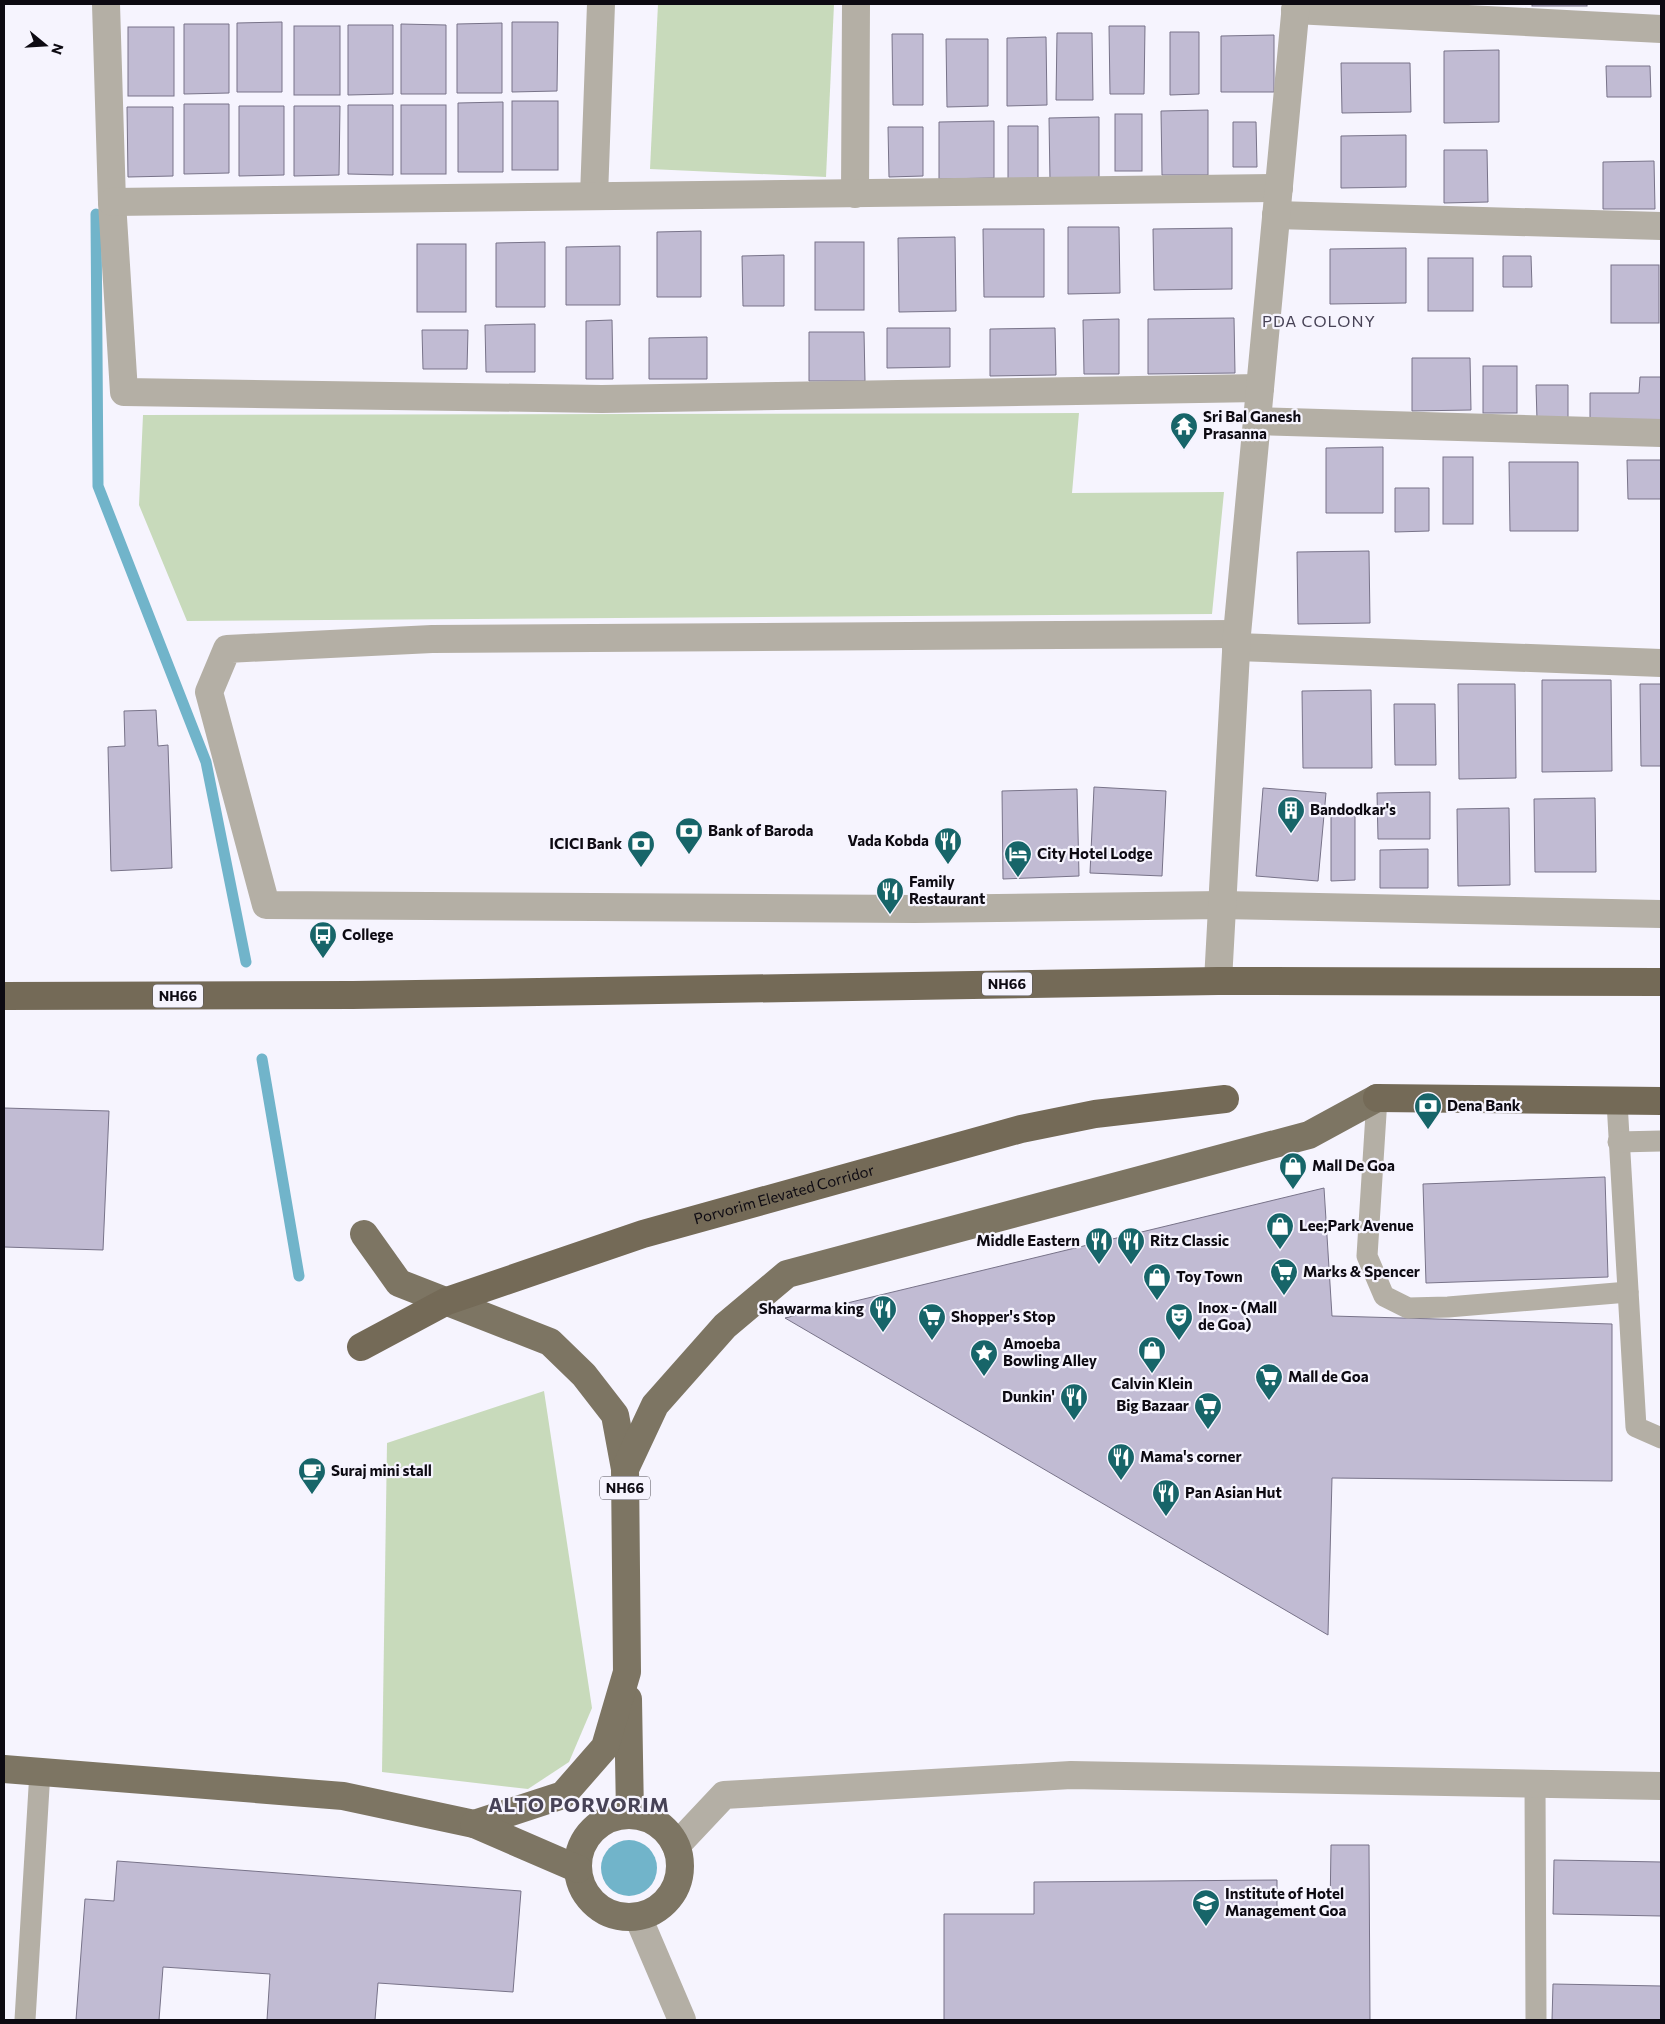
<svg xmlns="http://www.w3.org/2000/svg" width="1665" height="2024" viewBox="0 0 1665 2024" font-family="Commissioner,sans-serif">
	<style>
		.green { fill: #c8dabb }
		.water { fill: #71b4ca }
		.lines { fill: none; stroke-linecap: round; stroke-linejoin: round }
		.stream { stroke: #71b4ca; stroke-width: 11 }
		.building { fill: #c1bbd3; stroke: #787389 }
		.service { stroke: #b4afa5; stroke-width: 21 }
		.minor { stroke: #b4afa5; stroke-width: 28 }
		.tertiary { stroke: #b4afa5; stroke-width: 28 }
		.primary { stroke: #7d7563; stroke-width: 28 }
		.trunk { stroke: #746a57; stroke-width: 28 }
		.labels { text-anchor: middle; stroke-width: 4.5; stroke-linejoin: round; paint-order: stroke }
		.shield { fill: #f6f4fe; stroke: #535059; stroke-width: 1 }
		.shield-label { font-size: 14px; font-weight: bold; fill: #0d0a12 }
		.poi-label { font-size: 15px; font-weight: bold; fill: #0d0a12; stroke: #f6f4fe; text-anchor: start }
		.street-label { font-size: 15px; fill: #0d0a12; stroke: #f6f4fe }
		.neighbourhood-label { font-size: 16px; letter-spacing: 1px; fill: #474256; stroke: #f6f4fe }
		.district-label { font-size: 20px; font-weight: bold; letter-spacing: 1px; fill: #474256; stroke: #f6f4fe }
	</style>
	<rect width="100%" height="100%" fill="#f6f4fe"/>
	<g class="green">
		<polygon points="658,4 834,4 826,177 650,169"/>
		<polygon points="1079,413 1072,493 1224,492 1212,614 187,621 139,505 143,415"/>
		<polygon points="544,1391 592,1708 569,1762 528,1789 382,1772 387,1443"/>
	</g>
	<circle class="water" cx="629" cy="1868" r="28"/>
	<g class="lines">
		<g class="stream">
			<polyline points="96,214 98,486 206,762 246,962"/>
			<polyline points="262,1059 299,1276"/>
		</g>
	</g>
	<g class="building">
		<rect x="1532" y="4" width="55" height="2"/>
		<polygon points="282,22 282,92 237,92 237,23"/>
		<polygon points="512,22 558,22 557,91 512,92"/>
		<polygon points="502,23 502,93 457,93 457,24"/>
		<polygon points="184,24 229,24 229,93 184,94"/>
		<polygon points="401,24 446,25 446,94 401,94"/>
		<polygon points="348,25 393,25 393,94 348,95"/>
		<rect x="294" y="26" width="46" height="69"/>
		<polygon points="1109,26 1145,26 1144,94 1110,94"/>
		<rect x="128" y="27" width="46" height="69"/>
		<polygon points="1170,32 1199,32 1199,94 1170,95"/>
		<polygon points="1057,33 1092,33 1093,100 1056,100"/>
		<polygon points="892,34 923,34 923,105 893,105"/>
		<polygon points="1274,35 1274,92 1221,92 1221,36"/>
		<polygon points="1046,37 1047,105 1007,106 1007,38"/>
		<polygon points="946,39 988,39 988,106 947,107"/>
		<polygon points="1499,50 1499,122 1444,123 1444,51"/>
		<polygon points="1341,63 1410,63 1411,112 1342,113"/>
		<polygon points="1606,66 1650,66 1651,97 1607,97"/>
		<rect x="512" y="101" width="46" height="69"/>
		<polygon points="503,102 503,172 458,172 458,103"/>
		<polygon points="184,104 229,104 229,173 184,174"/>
		<polygon points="348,105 393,105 393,175 348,174"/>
		<rect x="401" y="105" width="45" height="69"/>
		<polygon points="239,106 284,106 284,175 239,176"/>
		<polygon points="294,106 340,106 339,175 294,176"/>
		<polygon points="127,107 173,107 173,176 128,177"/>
		<polygon points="1208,110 1208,175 1162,175 1161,111"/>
		<rect x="1115" y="114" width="27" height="57"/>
		<polygon points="1099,117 1099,180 1050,181 1049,118"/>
		<polygon points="994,121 994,178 939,179 939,122"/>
		<polygon points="1233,122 1256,122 1257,167 1233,167"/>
		<polygon points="1008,126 1038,126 1038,179 1008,180"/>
		<polygon points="888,127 923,127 923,176 889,177"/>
		<polygon points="1406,135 1406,187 1341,188 1341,136"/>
		<polygon points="1444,150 1487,150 1488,202 1444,203"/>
		<polygon points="1654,161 1655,209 1603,209 1603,162"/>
		<polygon points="1068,227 1119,227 1120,293 1068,294"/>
		<polygon points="1232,228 1232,289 1154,290 1153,229"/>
		<polygon points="983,229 1044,229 1044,297 984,297"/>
		<polygon points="701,231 701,297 657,297 657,232"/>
		<polygon points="955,237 956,311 899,312 898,238"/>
		<polygon points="545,242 545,307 496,307 496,243"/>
		<rect x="815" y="242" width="49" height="68"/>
		<rect x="417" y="244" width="49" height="68"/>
		<polygon points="620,246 620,305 566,305 566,247"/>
		<polygon points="1406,248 1406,303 1330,304 1330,249"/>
		<polygon points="784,255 784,306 743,306 742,256"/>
		<polygon points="1503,256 1531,256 1532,287 1503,287"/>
		<rect x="1428" y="258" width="45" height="53"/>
		<rect x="1611" y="265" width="48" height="58"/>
		<polygon points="1234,318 1235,373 1148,374 1148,319"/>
		<polygon points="1119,319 1119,374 1084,374 1083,320"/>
		<polygon points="612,320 613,379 586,379 586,321"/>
		<polygon points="535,324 535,372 486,372 485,325"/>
		<polygon points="887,328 950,328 950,367 887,368"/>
		<polygon points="1055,328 1056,375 990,376 990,329"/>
		<polygon points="422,330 468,330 467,369 423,369"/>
		<polygon points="809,332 864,332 865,381 809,381"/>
		<polygon points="707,337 707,379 649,379 649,338"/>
		<polygon points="1412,358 1470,358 1471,410 1412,411"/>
		<rect x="1483" y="366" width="34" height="47"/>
		<polygon points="1640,377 1661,377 1661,425 1590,426 1590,393 1639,393"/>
		<polygon points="1536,385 1568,385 1568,420 1537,420"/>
		<polygon points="1383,447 1383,513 1326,513 1326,448"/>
		<rect x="1443" y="457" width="30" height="67"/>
		<polygon points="1627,460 1661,460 1661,499 1628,499"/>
		<polygon points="1509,462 1578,462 1578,531 1510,531"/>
		<polygon points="1395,488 1429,488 1429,531 1395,532"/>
		<polygon points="1369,551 1370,623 1298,624 1297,552"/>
		<polygon points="1542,680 1611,680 1612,771 1542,772"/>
		<polygon points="1458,684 1515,684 1516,778 1459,779"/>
		<polygon points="1640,684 1661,684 1661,766 1641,766"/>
		<polygon points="1371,690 1372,768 1303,768 1302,691"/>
		<polygon points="1394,704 1435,704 1436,765 1395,765"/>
		<polygon points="156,710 158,746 168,745 172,868 111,871 108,747 125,746 124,711"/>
		<polygon points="1094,787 1166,791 1162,876 1090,873"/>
		<polygon points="1263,788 1326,793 1318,881 1256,876"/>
		<polygon points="1077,789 1079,876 1003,879 1002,791"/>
		<polygon points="1430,792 1430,839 1378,839 1377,793"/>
		<polygon points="1595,798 1596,872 1535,872 1534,799"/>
		<polygon points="1509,808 1510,885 1458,886 1457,809"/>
		<polygon points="1331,811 1355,811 1355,880 1331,881"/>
		<polygon points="1428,849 1428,888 1380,888 1380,850"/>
		<polygon points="4,1108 109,1111 103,1250 4,1247"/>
		<polygon points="1605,1177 1608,1277 1426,1283 1423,1184"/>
		<polygon points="1324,1188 1332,1316 1612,1324 1612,1481 1332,1478 1328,1635 785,1318"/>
		<polygon points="1331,1845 1369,1845 1370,2020 944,2020 944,1914 1034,1914 1034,1882 1277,1880 1277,1912 1330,1912"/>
		<polygon points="1554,1860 1661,1862 1661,1916 1553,1914"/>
		<polygon points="117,1861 521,1891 513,1992 378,1983 375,2020 267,2020 270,1974 163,1967 159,2020 76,2020 85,1899 114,1901"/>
		<polygon points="1553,1984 1661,1986 1661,2020 1552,2020"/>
	</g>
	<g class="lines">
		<g class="service">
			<polyline points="1377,1098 1367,1256 1384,1296 1408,1308 1448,1307 1628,1292"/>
			<polyline points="1617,1102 1636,1427 1661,1438"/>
			<polyline points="1618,1142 1661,1141"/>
			<polyline points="1535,1783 1536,2020"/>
			<polyline points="25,2020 40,1771"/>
		</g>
		<g class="minor">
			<polyline points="106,4 112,202 124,392 602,399 1260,388"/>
			<polyline points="1295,10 1661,29"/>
			<polyline points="855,194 856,4"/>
			<polyline points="594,196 601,4"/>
			<polyline points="112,202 1279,188"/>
			<polyline points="1276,215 1661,226"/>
			<polyline points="1257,421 1661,433"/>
			<polyline points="1237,634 432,639 227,649 209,692 266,905 915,909 1221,905 1661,914"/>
			<polyline points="1236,647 1661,663"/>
			<polyline points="1218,981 1237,634 1296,4"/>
			<polyline points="676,1846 724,1795 1071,1775 1661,1786"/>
		</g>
		<polyline class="tertiary" points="638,1917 682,2020"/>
		<g class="primary">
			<polyline points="364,1234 399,1283 550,1342 584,1375 615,1415 625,1469"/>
			<polyline points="628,1699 630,1815"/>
			<polyline points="4,1769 343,1796 474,1824 563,1795 605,1747 627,1672 625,1469 655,1405 725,1326 787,1274 1309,1135 1377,1098"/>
			<circle cx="629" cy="1866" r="51"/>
			<polyline points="474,1824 578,1869"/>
		</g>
		<g class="trunk">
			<polyline points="4,996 353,995 1218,981 1661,982"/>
			<polyline points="1377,1098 1661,1101"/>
			<path id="s1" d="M361 1347 447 1301 643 1234 1021 1129 1095 1114 1225 1099"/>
		</g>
	</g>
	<defs>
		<g id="temple-pin" transform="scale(1.4375)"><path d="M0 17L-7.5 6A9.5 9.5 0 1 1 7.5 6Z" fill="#176569" stroke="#f6f4fe"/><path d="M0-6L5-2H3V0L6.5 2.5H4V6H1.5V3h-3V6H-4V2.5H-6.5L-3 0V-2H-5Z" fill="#fff"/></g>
		<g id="building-pin" transform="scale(1.4375)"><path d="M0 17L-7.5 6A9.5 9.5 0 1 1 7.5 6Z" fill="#176569" stroke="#f6f4fe"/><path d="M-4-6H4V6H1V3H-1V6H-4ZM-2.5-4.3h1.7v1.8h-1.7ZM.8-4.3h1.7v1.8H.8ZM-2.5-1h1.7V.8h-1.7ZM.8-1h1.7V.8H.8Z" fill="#fff"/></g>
		<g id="bank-pin" transform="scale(1.4375)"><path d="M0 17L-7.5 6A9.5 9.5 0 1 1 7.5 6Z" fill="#176569" stroke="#f6f4fe"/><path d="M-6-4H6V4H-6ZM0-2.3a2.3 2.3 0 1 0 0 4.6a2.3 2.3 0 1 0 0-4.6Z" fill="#fff"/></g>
		<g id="restaurant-pin" transform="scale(1.4375)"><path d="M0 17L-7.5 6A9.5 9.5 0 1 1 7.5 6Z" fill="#176569" stroke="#f6f4fe"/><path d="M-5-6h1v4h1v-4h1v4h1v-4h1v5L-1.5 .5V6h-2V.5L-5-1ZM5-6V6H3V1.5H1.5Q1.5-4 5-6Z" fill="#fff"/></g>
		<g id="hotel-pin" transform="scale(1.4375)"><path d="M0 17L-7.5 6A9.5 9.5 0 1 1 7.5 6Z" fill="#176569" stroke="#f6f4fe"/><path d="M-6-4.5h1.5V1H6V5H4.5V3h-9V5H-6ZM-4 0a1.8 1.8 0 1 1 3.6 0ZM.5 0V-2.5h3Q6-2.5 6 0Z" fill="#fff"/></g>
		<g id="bus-pin" transform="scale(1.4375)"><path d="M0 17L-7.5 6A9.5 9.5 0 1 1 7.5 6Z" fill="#176569" stroke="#f6f4fe"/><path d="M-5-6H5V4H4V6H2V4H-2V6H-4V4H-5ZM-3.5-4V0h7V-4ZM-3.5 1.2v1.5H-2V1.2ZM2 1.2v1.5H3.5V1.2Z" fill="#fff"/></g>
		<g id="shop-pin" transform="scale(1.4375)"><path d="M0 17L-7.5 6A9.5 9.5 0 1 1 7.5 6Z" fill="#176569" stroke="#f6f4fe"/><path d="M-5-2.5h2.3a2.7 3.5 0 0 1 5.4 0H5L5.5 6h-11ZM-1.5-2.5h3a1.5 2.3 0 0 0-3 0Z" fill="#fff"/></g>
		<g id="supermarket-pin" transform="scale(1.4375)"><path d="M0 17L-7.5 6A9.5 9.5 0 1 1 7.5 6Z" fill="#176569" stroke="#f6f4fe"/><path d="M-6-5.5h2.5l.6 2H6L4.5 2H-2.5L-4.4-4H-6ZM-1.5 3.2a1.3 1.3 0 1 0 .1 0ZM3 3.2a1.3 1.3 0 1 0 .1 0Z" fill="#fff"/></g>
		<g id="theatre-pin" transform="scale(1.4375)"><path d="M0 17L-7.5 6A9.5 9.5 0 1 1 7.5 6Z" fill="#176569" stroke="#f6f4fe"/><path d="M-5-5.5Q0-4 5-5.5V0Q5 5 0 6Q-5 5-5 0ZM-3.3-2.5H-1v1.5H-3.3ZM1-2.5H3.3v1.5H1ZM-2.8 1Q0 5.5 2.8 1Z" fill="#fff"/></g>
		<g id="sight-pin" transform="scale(1.4375)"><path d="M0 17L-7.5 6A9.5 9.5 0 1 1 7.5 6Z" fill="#176569" stroke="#f6f4fe"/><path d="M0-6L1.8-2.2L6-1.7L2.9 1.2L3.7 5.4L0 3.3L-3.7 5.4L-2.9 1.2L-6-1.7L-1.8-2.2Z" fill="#fff"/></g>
		<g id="cafe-pin" transform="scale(1.4375)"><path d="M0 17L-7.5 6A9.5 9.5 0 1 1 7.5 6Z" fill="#176569" stroke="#f6f4fe"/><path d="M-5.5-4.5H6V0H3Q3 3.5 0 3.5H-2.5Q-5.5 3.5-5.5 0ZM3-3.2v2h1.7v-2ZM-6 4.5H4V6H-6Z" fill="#fff"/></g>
		<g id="university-pin" transform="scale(1.4375)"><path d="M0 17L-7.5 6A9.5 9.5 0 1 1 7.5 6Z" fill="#176569" stroke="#f6f4fe"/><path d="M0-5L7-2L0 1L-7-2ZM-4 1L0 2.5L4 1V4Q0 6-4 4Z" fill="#fff"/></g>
	</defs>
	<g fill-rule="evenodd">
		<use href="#temple-pin" x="1184" y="426"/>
		<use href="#building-pin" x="1291" y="810"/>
		<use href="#bank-pin" x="689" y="831"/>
		<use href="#restaurant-pin" x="948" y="841"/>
		<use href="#bank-pin" x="641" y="844"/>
		<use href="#hotel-pin" x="1018" y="854"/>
		<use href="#restaurant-pin" x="890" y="891"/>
		<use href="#bus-pin" x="323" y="935"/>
		<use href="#bank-pin" x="1428" y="1106"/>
		<use href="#shop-pin" x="1293" y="1166"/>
		<use href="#shop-pin" x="1280" y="1226"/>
		<use href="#restaurant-pin" x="1099" y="1241"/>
		<use href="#restaurant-pin" x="1131" y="1241"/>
		<use href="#supermarket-pin" x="1284" y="1272"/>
		<use href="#shop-pin" x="1157" y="1277"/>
		<use href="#restaurant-pin" x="883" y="1309"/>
		<use href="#supermarket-pin" x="932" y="1317"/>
		<use href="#theatre-pin" x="1179" y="1317"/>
		<use href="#shop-pin" x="1152" y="1350"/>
		<use href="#sight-pin" x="984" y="1353"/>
		<use href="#supermarket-pin" x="1269" y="1377"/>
		<use href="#restaurant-pin" x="1074" y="1397"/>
		<use href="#supermarket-pin" x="1208" y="1406"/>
		<use href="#restaurant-pin" x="1121" y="1457"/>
		<use href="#cafe-pin" x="312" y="1471"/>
		<use href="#restaurant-pin" x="1166" y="1493"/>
		<use href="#university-pin" x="1206" y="1903"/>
	</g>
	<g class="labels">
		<g class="shield">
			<rect x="982" y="972.5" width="50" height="23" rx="4"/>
			<rect x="153" y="984.5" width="50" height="23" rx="4"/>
			<rect x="600" y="1476.5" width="50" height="23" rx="4"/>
		</g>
		<g class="shield-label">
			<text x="1007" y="989">NH66</text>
			<text x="178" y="1001">NH66</text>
			<text x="625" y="1493">NH66</text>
		</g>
		<g class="poi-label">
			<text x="1203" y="422">Sri Bal Ganesh<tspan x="1203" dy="17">Prasanna</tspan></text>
			<text x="1310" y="815">Bandodkar's</text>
			<text x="708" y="836">Bank of Baroda</text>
			<text x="929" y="846" text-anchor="end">Vada Kobda</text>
			<text x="622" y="849" text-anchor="end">ICICI Bank</text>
			<text x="1037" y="859">City Hotel Lodge</text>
			<text x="909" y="887">Family<tspan x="909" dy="17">Restaurant</tspan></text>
			<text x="342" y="940">College</text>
			<text x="1447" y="1111">Dena Bank</text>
			<text x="1312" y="1171">Mall De Goa</text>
			<text x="1299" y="1231">Lee;Park Avenue</text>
			<text x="1080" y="1246" text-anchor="end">Middle Eastern</text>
			<text x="1150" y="1246">Ritz Classic</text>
			<text x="1303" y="1277">Marks &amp; Spencer</text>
			<text x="1176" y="1282">Toy Town</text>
			<text x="1198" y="1313">Inox - (Mall<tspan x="1198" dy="17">de Goa)</tspan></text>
			<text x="864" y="1314" text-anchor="end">Shawarma king</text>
			<text x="951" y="1322">Shopper's Stop</text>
			<text x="1003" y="1349">Amoeba<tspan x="1003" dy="17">Bowling Alley</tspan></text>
			<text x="1288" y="1382">Mall de Goa</text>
			<text x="1152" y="1389" text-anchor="middle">Calvin Klein</text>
			<text x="1055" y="1402" text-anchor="end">Dunkin'</text>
			<text x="1189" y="1411" text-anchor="end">Big Bazaar</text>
			<text x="1140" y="1462">Mama's corner</text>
			<text x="331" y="1476">Suraj mini stall</text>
			<text x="1185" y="1498">Pan Asian Hut</text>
			<text x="1225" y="1899">Institute of Hotel<tspan x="1225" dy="17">Management Goa</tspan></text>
		</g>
		<g class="street-label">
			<text dy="5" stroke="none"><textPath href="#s1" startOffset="451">Porvorim Elevated Corridor</textPath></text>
		</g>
		<g class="neighbourhood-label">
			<text x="1319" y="327">PDA COLONY</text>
		</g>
		<g class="district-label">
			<text x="579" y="1812">ALTO PORVORIM</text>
		</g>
	</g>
	<rect width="1665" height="2024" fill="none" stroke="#0d0a12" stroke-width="10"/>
	<g transform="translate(45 45) rotate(108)" stroke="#f6f4fe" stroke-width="4" paint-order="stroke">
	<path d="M0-4L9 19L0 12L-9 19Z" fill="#0d0a12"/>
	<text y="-8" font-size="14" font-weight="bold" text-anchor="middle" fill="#0d0a12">N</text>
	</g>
</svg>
